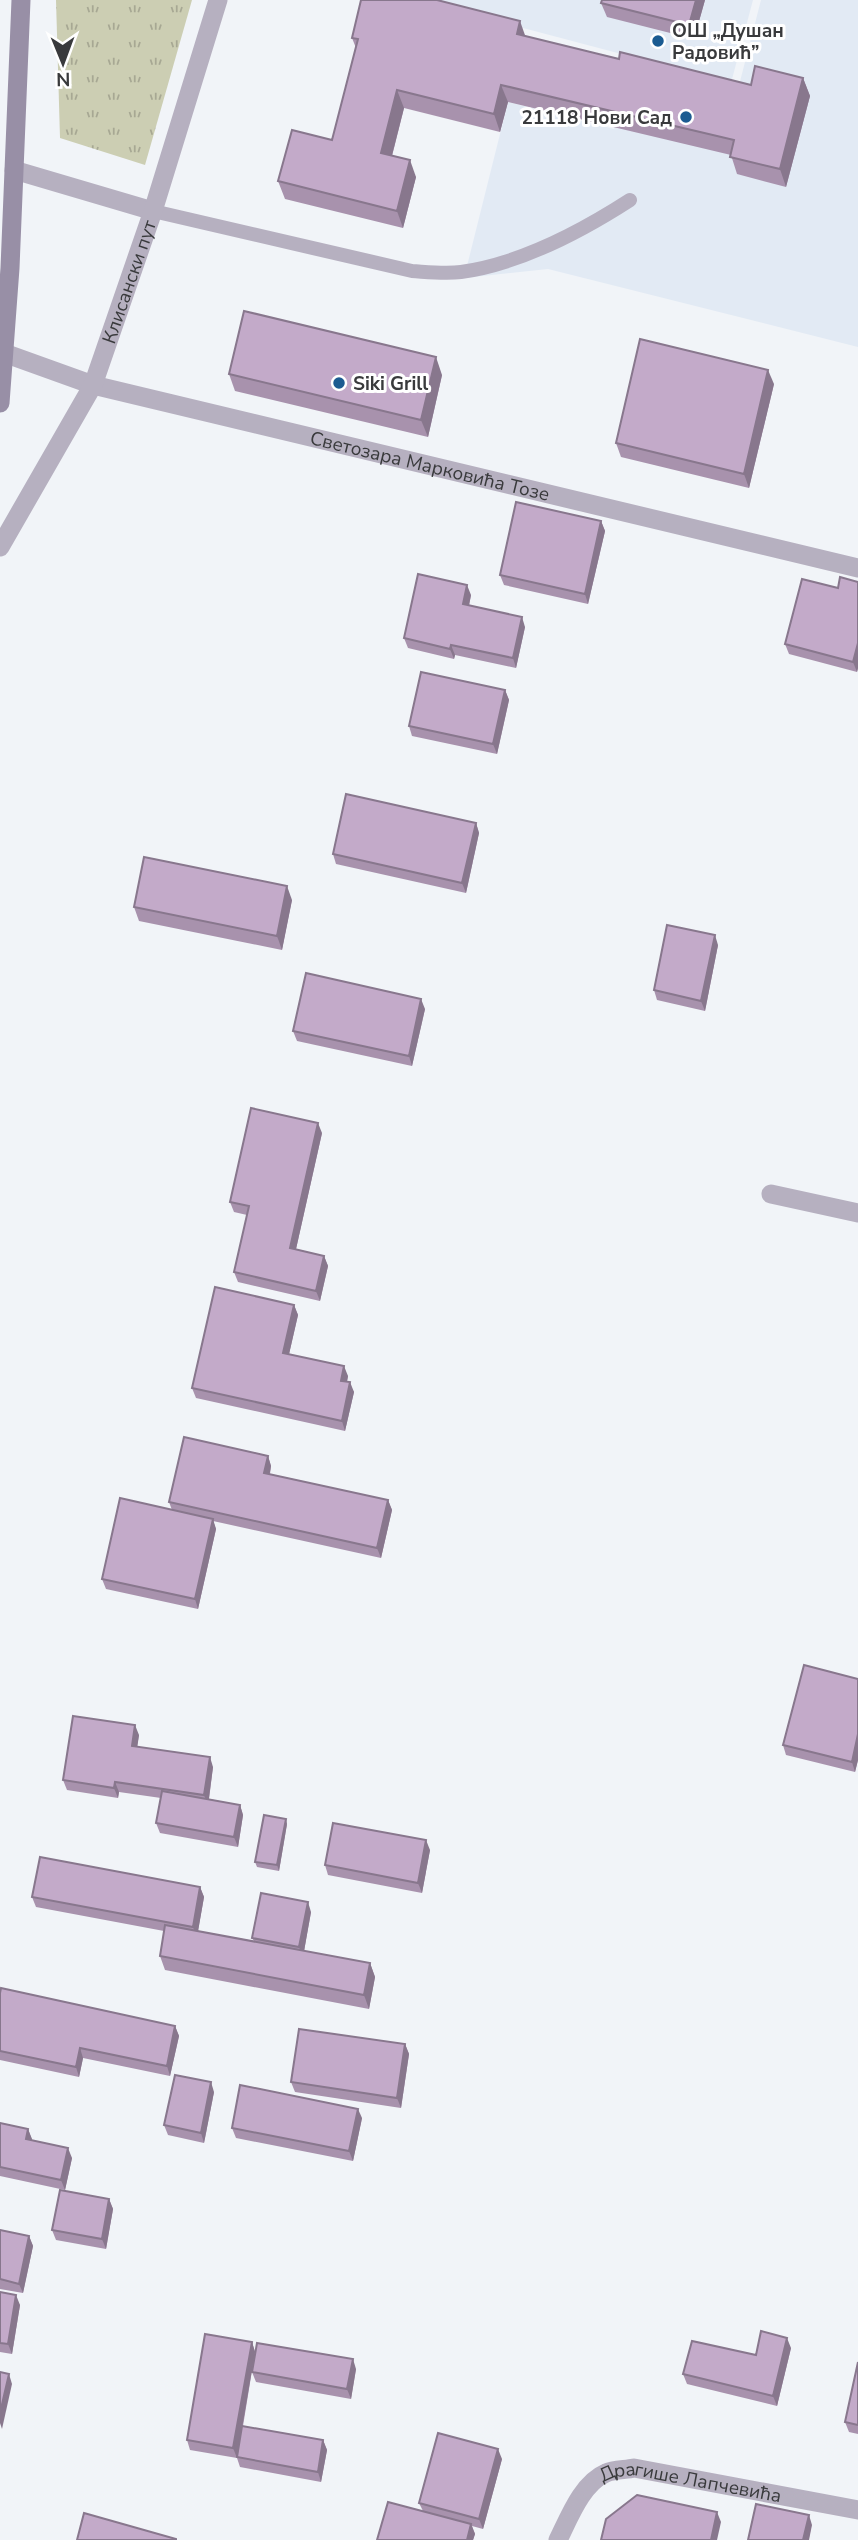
<svg xmlns="http://www.w3.org/2000/svg" width="858" height="2540" viewBox="0 0 858 2540" font-family="'Nunito Sans',sans-serif">
	<style>
		.built { fill: #e2eaf4 }
		.grass { fill: url(#grass-tufts) }
		.lines { fill: none; stroke-linecap: round; stroke-linejoin: round }
		.service { stroke: #b6b0c0; stroke-width: 14 }
		.minor { stroke: #b6b0c0; stroke-width: 19 }
		.secondary { stroke: #988fa6; stroke-width: 19 }
		.wall { fill: #a892ad }
		.shaded-wall { fill: #88778d }
		.building { fill: #c3aac9; stroke: #88778d; stroke-width: 2 }
		.poi-dot { fill: #1b5b91; stroke: #fff; stroke-width: 2.5 }
		.labels { text-anchor: middle; stroke-width: 6; stroke-linejoin: round; paint-order: stroke }
		.poi-label { font-size: 19px; font-weight: bold; fill: #393a3c; stroke: #fff; text-anchor: start }
		.street-label { font-size: 19px; fill: #393a3c; stroke: #fff }
	</style>
	<defs>
		<pattern id="grass-tufts" width="24" height="20" patternUnits="userSpaceOnUse" patternTransform="scale(1.75)"><rect width="24" height="20" fill="#ccceb3"/><path d="M3 7l-1-3M5 7V3M7 7l1-3M15 17l-1-3M17 17v-4M19 17l1-3" fill="none" stroke="#a7a893"/></pattern>
	</defs>
	<rect width="100%" height="100%" fill="#f1f4f8"/>
	<g class="built">
		<polygon points="417,0 753,0 731,83"/>
		<polygon points="761,0 858,0 858,347 548,269 464,278 508,102 614,129 615,127 736,97"/>
	</g>
	<polygon class="grass" points="56,0 192,0 145,165 60,138"/>
	<g class="lines">
		<path class="service" d="M153 211 412 271C428 272 445 274 461 272 519 264 582 231 630 200"/>
		<g class="minor">
			<polyline points="14,170 153,211"/>
			<path id="s1" d="M4 353 93 385 858 568"/>
			<path id="s2" d="M0 547 93 385 153 211 218 0"/>
			<polyline points="771,1194 858,1213"/>
			<path id="s3" d="M558 2540C569 2518 582 2483 606 2473 614 2469 626 2470 634 2468L858 2510"/>
		</g>
		<polyline class="secondary" points="0,403 10,268 21,0"/>
	</g>
	<g class="wall">
		<polygon points="705,0 694,39 607,17 601,3"/>
		<polygon points="525,36 619,59 751,85 803,78 810,96 786,187 737,174 731,155 508,102 500,132 404,108 392,156 416,177 403,228 285,199 278,181 332,140 356,48 352,38"/>
		<polygon points="229,374 442,375 428,437 235,391"/>
		<polygon points="774,384 749,488 621,457 616,443"/>
		<polygon points="601,521 605,531 588,604 504,585 500,575"/>
		<polygon points="858,582 858,668 857,672 789,654 785,644 838,588"/>
		<polygon points="471,595 469,606 525,627 516,668 455,655 454,659 408,648 404,638"/>
		<polygon points="505,690 509,700 497,754 412,736 409,726"/>
		<polygon points="476,823 479,833 466,893 336,864 333,854"/>
		<polygon points="292,900 282,950 139,921 134,907"/>
		<polygon points="718,945 705,1011 657,1000 654,990"/>
		<polygon points="425,1009 412,1066 297,1041 293,1031"/>
		<polygon points="322,1133 296,1249 324,1256 328,1266 320,1301 238,1282 234,1272 247,1215 234,1212 230,1202"/>
		<polygon points="294,1305 298,1315 289,1354 348,1376 347,1382 354,1392 345,1431 196,1398 192,1388"/>
		<polygon points="268,1456 271,1466 270,1474 388,1500 392,1510 381,1558 213,1521 216,1529 198,1609 106,1589 102,1579 172,1510 169,1502"/>
		<polygon points="858,1679 858,1760 855,1772 786,1755 783,1745"/>
		<polygon points="139,1735 137,1746 213,1767 209,1799 240,1805 243,1815 238,1847 160,1833 156,1823 161,1798 119,1792 118,1798 67,1790 63,1780"/>
		<polygon points="287,1824 279,1871 257,1867 255,1862"/>
		<polygon points="430,1850 422,1893 328,1875 325,1865"/>
		<polygon points="200,1887 204,1897 198,1931 254,1941 252,1938 311,1912 304,1951 370,1963 375,1977 369,2009 165,1970 160,1956 164,1931 36,1907 32,1897"/>
		<polygon points="0,1993 175,2026 179,2036 170,2076 83,2058 79,2077 0,2060"/>
		<polygon points="405,2044 409,2054 401,2108 295,2092 291,2082"/>
		<polygon points="214,2092 204,2143 168,2135 164,2125"/>
		<polygon points="362,2118 353,2161 236,2138 232,2128"/>
		<polygon points="0,2123 28,2129 32,2140 72,2158 65,2190 0,2176"/>
		<polygon points="109,2199 113,2209 106,2249 56,2240 52,2230"/>
		<polygon points="0,2230 29,2236 33,2246 23,2293 0,2289"/>
		<polygon points="0,2292 20,2305 12,2354 0,2352"/>
		<polygon points="252,2342 255,2352 243,2426 323,2440 327,2450 321,2482 240,2467 237,2458 190,2450 187,2440"/>
		<polygon points="791,2348 777,2406 687,2384 683,2374 756,2355"/>
		<polygon points="858,2362 858,2434 849,2432 845,2422"/>
		<polygon points="356,2369 351,2399 256,2382 252,2372"/>
		<polygon points="502,2459 483,2529 472,2526 475,2534 473,2540 377,2540 423,2511 419,2503"/>
	</g>
	<g class="shaded-wall">
		<polygon points="696,0 705,0 694,39 689,25"/>
		<polygon points="520,21 526,38 517,34"/>
		<polygon points="803,78 810,96 786,187 780,169"/>
		<polygon points="501,85 508,102 500,132 494,114"/>
		<polygon points="397,90 404,108 388,171 381,153"/>
		<polygon points="410,160 416,177 403,228 397,211"/>
		<polygon points="436,357 442,375 428,437 421,420"/>
		<polygon points="768,370 774,384 749,488 744,474"/>
		<polygon points="601,521 605,531 588,604 585,594"/>
		<polygon points="467,585 471,595 467,614 463,604"/>
		<polygon points="522,617 525,627 516,668 513,658"/>
		<polygon points="858,643 858,668 857,672 853,662"/>
		<polygon points="451,645 455,655 454,659 450,649"/>
		<polygon points="505,690 509,700 497,754 493,744"/>
		<polygon points="476,823 479,833 466,893 462,883"/>
		<polygon points="287,886 292,900 282,950 277,936"/>
		<polygon points="715,935 718,945 705,1011 701,1001"/>
		<polygon points="421,999 425,1009 412,1066 409,1056"/>
		<polygon points="318,1123 322,1133 294,1258 290,1248"/>
		<polygon points="324,1256 328,1266 320,1301 316,1291"/>
		<polygon points="294,1305 298,1315 287,1363 283,1353"/>
		<polygon points="344,1366 348,1376 345,1391 341,1381"/>
		<polygon points="350,1382 354,1392 345,1431 342,1421"/>
		<polygon points="268,1456 271,1466 268,1483 264,1473"/>
		<polygon points="388,1500 392,1510 381,1558 377,1548"/>
		<polygon points="213,1519 216,1529 198,1609 195,1599"/>
		<polygon points="135,1725 139,1735 136,1756 132,1746"/>
		<polygon points="858,1734 858,1760 855,1772 852,1762"/>
		<polygon points="210,1757 213,1767 208,1805 204,1795"/>
		<polygon points="115,1782 119,1792 118,1798 114,1788"/>
		<polygon points="240,1805 243,1815 238,1847 234,1837"/>
		<polygon points="286,1819 287,1824 279,1871 277,1865"/>
		<polygon points="426,1840 430,1850 422,1893 418,1883"/>
		<polygon points="200,1887 204,1897 197,1937 193,1927"/>
		<polygon points="308,1902 311,1912 303,1957 299,1947"/>
		<polygon points="370,1963 375,1977 369,2009 364,1995"/>
		<polygon points="175,2026 179,2036 170,2076 167,2066"/>
		<polygon points="405,2044 409,2054 401,2108 397,2098"/>
		<polygon points="80,2048 83,2058 79,2077 76,2067"/>
		<polygon points="211,2082 214,2092 204,2143 201,2133"/>
		<polygon points="358,2109 362,2118 353,2161 349,2151"/>
		<polygon points="28,2129 32,2139 30,2149 26,2139"/>
		<polygon points="68,2148 72,2158 65,2190 61,2180"/>
		<polygon points="109,2199 113,2209 106,2249 102,2239"/>
		<polygon points="29,2236 33,2246 23,2293 19,2284"/>
		<polygon points="16,2295 20,2305 12,2354 8,2344"/>
		<polygon points="787,2338 791,2348 777,2406 773,2396"/>
		<polygon points="252,2342 255,2352 237,2458 233,2448"/>
		<polygon points="353,2359 356,2369 351,2399 347,2389"/>
		<polygon points="9,2374 12,2384 2,2429 0,2423 0,2413"/>
		<polygon points="323,2440 327,2450 321,2482 318,2472"/>
		<polygon points="498,2449 502,2459 483,2529 479,2519"/>
		<polygon points="717,2512 721,2522 717,2540 711,2540"/>
		<polygon points="809,2515 812,2525 809,2540 803,2540"/>
		<polygon points="471,2524 475,2534 473,2540 467,2540"/>
	</g>
	<g class="building">
		<polygon points="361,0 437,0 520,21 517,34 619,59 620,52 751,85 755,66 803,78 780,169 730,157 734,140 501,85 494,114 397,90 381,153 410,160 397,211 278,181 292,130 332,140 358,39 352,38"/>
		<polygon points="602,0 696,0 689,25 601,3"/>
		<polygon points="244,311 436,357 421,420 229,374"/>
		<polygon points="640,339 768,370 744,474 616,443"/>
		<polygon points="516,502 601,521 585,594 500,575"/>
		<polygon points="418,574 467,585 463,604 522,617 513,658 451,645 450,649 404,638"/>
		<polygon points="840,577 858,582 858,643 853,662 785,644 802,579 838,588"/>
		<polygon points="421,672 505,690 493,744 409,726"/>
		<polygon points="346,794 476,823 462,883 333,854"/>
		<polygon points="144,857 287,886 277,936 134,907"/>
		<polygon points="667,925 715,935 701,1001 654,990"/>
		<polygon points="306,973 421,999 409,1056 293,1031"/>
		<polygon points="251,1108 318,1123 290,1248 324,1256 316,1291 234,1272 249,1206 230,1202"/>
		<polygon points="215,1287 294,1305 283,1353 344,1366 341,1381 350,1382 342,1421 192,1388"/>
		<polygon points="184,1437 268,1456 264,1473 388,1500 377,1548 169,1502"/>
		<polygon points="120,1498 213,1519 195,1599 102,1579"/>
		<polygon points="804,1665 858,1679 858,1734 852,1762 783,1745"/>
		<polygon points="73,1716 135,1725 132,1746 210,1757 204,1795 115,1782 114,1788 63,1780"/>
		<polygon points="162,1791 240,1805 234,1837 156,1823"/>
		<polygon points="264,1815 286,1819 277,1865 255,1862"/>
		<polygon points="333,1823 426,1840 418,1883 325,1865"/>
		<polygon points="40,1857 200,1887 193,1927 32,1897"/>
		<polygon points="261,1893 308,1902 299,1947 252,1938"/>
		<polygon points="165,1925 370,1963 364,1995 160,1956"/>
		<polygon points="1,1988 175,2026 167,2066 80,2048 76,2067 0,2051 0,1993"/>
		<polygon points="299,2029 405,2044 397,2098 291,2082"/>
		<polygon points="175,2075 211,2082 201,2133 164,2125"/>
		<polygon points="240,2085 358,2109 349,2151 232,2128"/>
		<polygon points="0,2123 28,2129 26,2139 68,2148 61,2180 0,2167"/>
		<polygon points="60,2190 109,2199 102,2239 52,2230"/>
		<polygon points="0,2230 29,2236 19,2284 0,2279"/>
		<polygon points="0,2292 16,2295 8,2344 0,2343"/>
		<polygon points="761,2331 787,2338 773,2396 683,2374 692,2341 756,2355"/>
		<polygon points="205,2334 252,2342 233,2448 187,2440"/>
		<polygon points="257,2343 353,2359 347,2389 252,2372"/>
		<polygon points="858,2362 858,2425 845,2422"/>
		<polygon points="0,2372 9,2374 0,2413"/>
		<polygon points="242,2426 323,2440 318,2472 237,2457"/>
		<polygon points="438,2433 498,2449 479,2519 419,2503"/>
		<polygon points="637,2495 717,2512 711,2540 601,2540 606,2519"/>
		<polygon points="388,2502 471,2524 467,2540 377,2540"/>
		<polygon points="756,2504 809,2515 803,2540 748,2540"/>
		<polygon points="84,2513 176,2539 176,2540 77,2540"/>
	</g>
	<g class="poi-dot">
		<circle cx="658" cy="41" r="7"/>
		<circle cx="686" cy="117" r="7"/>
		<circle cx="339" cy="383" r="7"/>
	</g>
	<g class="labels">
		<g class="poi-label">
			<text x="672" y="37">ОШ „Душан<tspan x="672" dy="22">Радовић”</tspan></text>
			<text x="672" y="124" text-anchor="end">21118 Нови Сад</text>
			<text x="353" y="390">Siki Grill</text>
		</g>
		<g class="street-label">
			<text dy="7" stroke="none"><textPath href="#s2" startOffset="296">Клисански пут</textPath></text>
			<text dy="7" stroke="none"><textPath href="#s1" startOffset="441">Светозара Марковића Тозе</textPath></text>
			<text dy="7" stroke="none"><textPath href="#s3" startOffset="170">Драгише Лапчевића</textPath></text>
		</g>
	</g>
	<g transform="translate(63 63) rotate(179)" stroke="#ffffff" stroke-width="5" paint-order="stroke">
	<path d="M0-5L12 26L0 18L-12 26Z" fill="#393a3c"/>
	<text y="-10" font-size="19" font-weight="bold" text-anchor="middle" fill="#393a3c">N</text>
	</g>
</svg>
